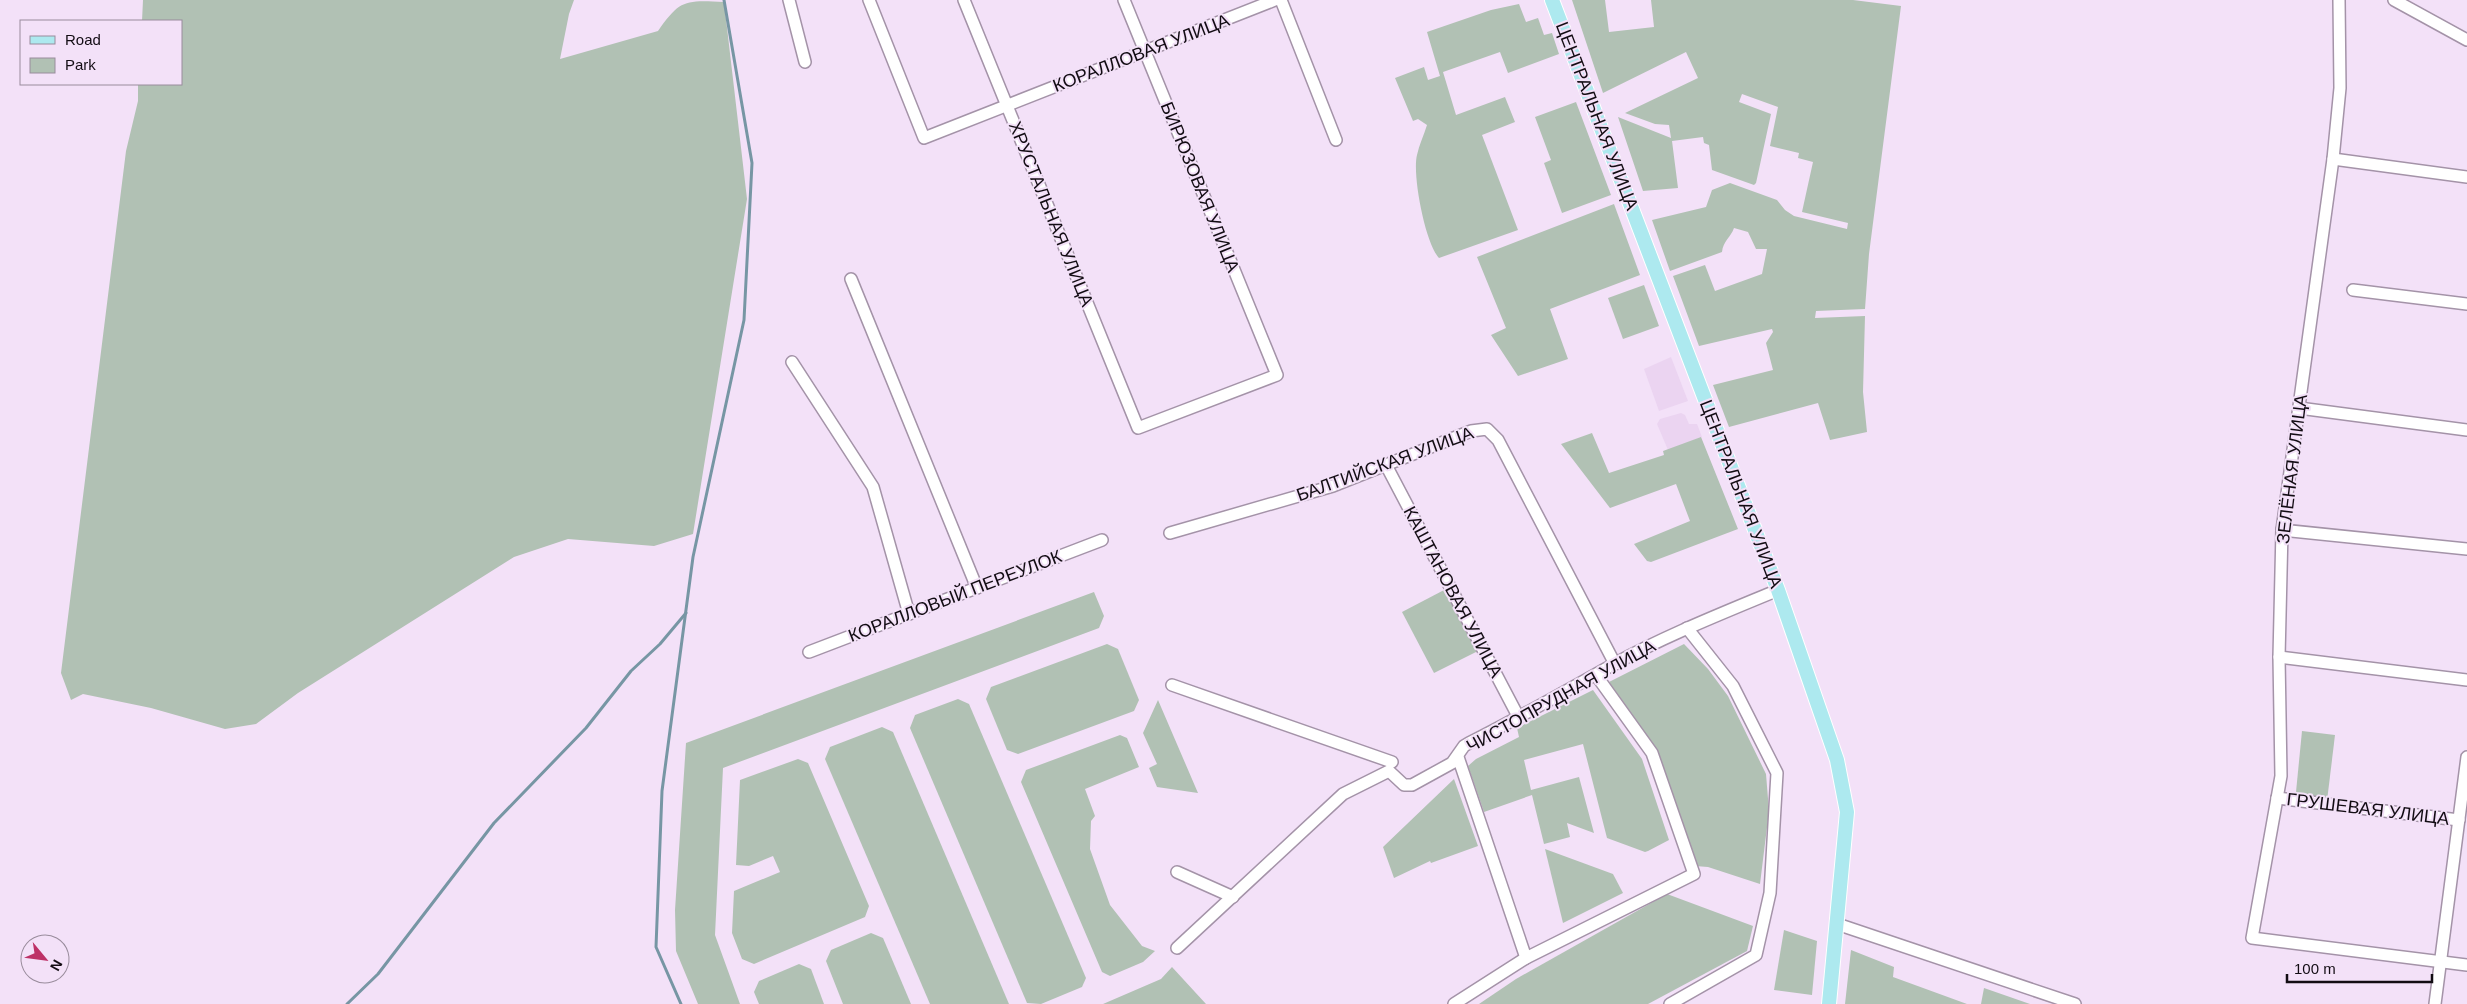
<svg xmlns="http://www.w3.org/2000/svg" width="2467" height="1004" viewBox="0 0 2467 1004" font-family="Helvetica,sans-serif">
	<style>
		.built { fill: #ebd4f1 }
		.green { fill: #b1c1b4 }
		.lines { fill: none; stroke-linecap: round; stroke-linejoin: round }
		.stream { stroke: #7796a4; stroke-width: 3 }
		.minor-casing { stroke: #a493a8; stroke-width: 14 }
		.major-casing { stroke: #fff; stroke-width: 16 }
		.minor { stroke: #fff; stroke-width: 11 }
		.major { stroke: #ade9ef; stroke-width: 14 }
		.labels { text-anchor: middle; stroke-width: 4; stroke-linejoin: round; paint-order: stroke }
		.street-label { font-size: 18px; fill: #120c13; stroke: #f3e1f8 }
	</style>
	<rect width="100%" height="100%" fill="#f3e1f8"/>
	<g class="built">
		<polygon points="1671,357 1688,401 1659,411 1644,369"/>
		<polygon points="1681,413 1685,415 1689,424 1697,424 1702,437 1668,450 1657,424 1660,419"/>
	</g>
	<g class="green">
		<path d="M143 0H574L569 14 560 59 658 31C680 0 684 0 724 2L747 199 693 534 654 546 568 539 514 557 298 693 256 724 225 729 151 708 83 694 71 700 61 673 126 151 138 101V84H181V21H142Z"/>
		<path d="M1572 0H1605L1609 32 1654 27 1651 0H1853L1901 6 1869 254 1865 309 1816 311 1815 318 1865 316 1863 392 1867 432 1830 440 1818 403 1729 427 1713 385 1773 370 1766 343 1773 332 1772 329 1699 346 1673 276 1705 265 1715 291 1762 274 1767 249H1756L1748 232 1734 228C1731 237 1723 241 1722 252L1670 271 1652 220 1706 207 1712 190 1730 183 1777 200 1785 210 1794 216 1847 229 1848 223 1802 212 1813 162 1798 158 1799 153 1770 146 1778 107 1742 94 1739 102 1771 114 1756 183 1754 185 1712 170 1709 145 1704 143 1703 137 1672 141 1678 188 1643 191 1618 117 1671 138 1669 125 1655 124 1625 113 1698 78 1686 52 1603 93Z"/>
		<path d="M1519 4 1526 22 1538 18 1544 35 1552 33 1559 54 1508 73 1500 52 1443 72 1456 115 1505 97 1515 122 1482 135 1518 230 1439 258C1425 243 1412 174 1417 155 1419 145 1424 135 1427 125L1418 119 1413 121 1395 78 1424 67 1428 80 1440 76 1427 32 1491 10Z"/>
		<polygon points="1576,102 1611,195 1562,213 1544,163 1551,160 1535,117"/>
		<polygon points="1614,204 1640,275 1550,309 1568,359 1518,376 1491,335 1506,328 1477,257"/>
		<polygon points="1644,285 1659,326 1623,339 1608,298"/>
		<polygon points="1592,433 1609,473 1664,455 1663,451 1701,437 1738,529 1651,562 1647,561 1634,544 1690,521 1676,484 1610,508 1561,444"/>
		<polygon points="1446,589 1478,651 1434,673 1402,612"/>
		<polygon points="1094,592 1104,616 1099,628 723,768 715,935 740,1004 698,1004 676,951 675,910 686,743"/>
		<polygon points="1107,644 1118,649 1139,700 1134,711 1018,754 1007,750 986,699 991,687"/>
		<polygon points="1684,644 1708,669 1728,696 1766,774 1769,811 1760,884 1708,867 1695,866 1658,751 1609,682"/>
		<polygon points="1593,690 1642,759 1669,840 1648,851 1645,852 1607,838 1583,744 1524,760 1531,790 1579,777 1594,833 1567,823 1570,837 1544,844 1532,795 1484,812 1468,766 1476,759 1519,737 1517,728"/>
		<polygon points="958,699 969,704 1086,978 1082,987 1041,1004 1027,1003 910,728 915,715"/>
		<polygon points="1158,700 1198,793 1157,787 1149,768 1157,764 1143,733"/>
		<polygon points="882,727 893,732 1009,1004 930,1004 825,759 830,747"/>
		<polygon points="2302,731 2335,735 2327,801 2300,797 2296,792"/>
		<polygon points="1120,735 1127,738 1139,767 1085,789 1095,816 1091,821 1090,849 1110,905 1142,946 1155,951 1143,962 1110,976 1102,972 1021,782 1026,770"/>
		<polygon points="798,759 808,763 869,906 865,917 754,964 742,959 732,933 734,891 780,872 773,856 749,866 736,865 740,780"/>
		<polygon points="1454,779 1478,846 1431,863 1430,861 1394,878 1383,847"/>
		<polygon points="1545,849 1613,874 1623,893 1563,923"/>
		<polygon points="1667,894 1753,926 1747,951 1648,1004 1479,1004 1516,979"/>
		<polygon points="1784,930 1817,941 1812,995 1774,990"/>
		<polygon points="871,933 883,938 911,1004 843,1004 826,961 831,950"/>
		<polygon points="1851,950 1894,967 1893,977 1967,1004 1845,1004"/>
		<polygon points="799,964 811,969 824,1004 759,1004 754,992 759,981"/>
		<polygon points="1172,967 1206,1004 1103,1004 1161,979"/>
		<polygon points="1984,988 2030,1004 1981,1004"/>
	</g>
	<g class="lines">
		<g class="stream">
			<polyline points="347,1004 378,974 494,823 586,728 631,671 660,644 686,613"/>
			<polyline points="681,1004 656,947 662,791 693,557 744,320 752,163 724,0"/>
		</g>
		<g class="minor-casing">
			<g id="minor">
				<polyline points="789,0 805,62"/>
				<polyline points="869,0 924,138 1275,0"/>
				<polyline points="964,0 1138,428 1277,375 1124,0"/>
				<polyline points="1281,0 1336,140"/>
				<polyline points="2339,0 2340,88 2333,159 2282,530 2279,657 2281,776 2252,938 2467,965"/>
				<polyline points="2394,0 2467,40"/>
				<polyline points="2333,159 2467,177"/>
				<polyline points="851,279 977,588"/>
				<polyline points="2353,290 2467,304"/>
				<polyline points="792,362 873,487 909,614"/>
				<polyline points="2299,408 2467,430"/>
				<polyline points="1386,465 1519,718"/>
				<polyline points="2282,530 2467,549"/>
				<polyline points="1170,533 1333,486 1471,431 1487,429 1498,440 1615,664"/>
				<polyline points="809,652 1102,540"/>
				<polyline points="2279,657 2467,680"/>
				<polyline points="1172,685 1392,762"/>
				<polyline points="1458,757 1526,958"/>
				<polyline points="2277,798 2459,820"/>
				<polyline points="1177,872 1233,897"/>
				<polyline points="1837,924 2075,1004"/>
				<path d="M1177 948 1343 794 1389 771 1404 785H1412L1452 763 1464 746 1469 743C1519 718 1566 691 1614 664 1667 635 1723 613 1778 590"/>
				<polyline points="1454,1004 1526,958 1694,874 1652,753 1596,675"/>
				<polyline points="1670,1004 1756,955 1770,893 1777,773 1733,686 1687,628"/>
				<polyline points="2435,1004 2467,757"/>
			</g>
		</g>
		<g class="major-casing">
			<polyline id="major" points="1552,0 1778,590 1837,760 1847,812 1829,1004"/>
		</g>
		<use href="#minor" class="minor"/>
		<use href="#major" class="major"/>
	</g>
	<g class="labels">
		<g class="street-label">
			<text transform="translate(1141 53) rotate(-21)" y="6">КОРАЛЛОВАЯ УЛИЦА</text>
			<text transform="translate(1597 116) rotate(69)" y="6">ЦЕНТРАЛЬНАЯ УЛИЦА</text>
			<text transform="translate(1200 187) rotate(68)" y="6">БИРЮЗОВАЯ УЛИЦА</text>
			<text transform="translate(1051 214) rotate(68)" y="6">ХРУСТАЛЬНАЯ УЛИЦА</text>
			<text transform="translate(1385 464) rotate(-20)" y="6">БАЛТИЙСКАЯ УЛИЦА</text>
			<text transform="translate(2292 469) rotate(-83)" y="6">ЗЕЛЁНАЯ УЛИЦА</text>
			<text transform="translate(1741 494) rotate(69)" y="6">ЦЕНТРАЛЬНАЯ УЛИЦА</text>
			<text transform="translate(1453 592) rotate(62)" y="6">КАШТАНОВАЯ УЛИЦА</text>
			<text transform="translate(955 596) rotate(-21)" y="6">КОРАЛЛОВЫЙ ПЕРЕУЛОК</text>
			<text transform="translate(1561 696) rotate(-29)" y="6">ЧИСТОПРУДНАЯ УЛИЦА</text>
			<text transform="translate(2368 809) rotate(7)" y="6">ГРУШЕВАЯ УЛИЦА</text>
		</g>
	</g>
	<rect x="20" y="20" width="162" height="65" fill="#f3e1f8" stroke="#998c9c"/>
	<rect x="30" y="36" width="25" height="8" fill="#ade9ef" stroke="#998c9c"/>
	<text x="65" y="45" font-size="15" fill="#120c13">Road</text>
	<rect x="30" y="58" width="25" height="15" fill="#b1c1b4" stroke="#998c9c"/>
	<text x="65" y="70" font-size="15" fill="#120c13">Park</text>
	<g transform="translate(45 959) rotate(119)"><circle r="24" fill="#f3e1f8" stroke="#998c9c"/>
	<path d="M0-4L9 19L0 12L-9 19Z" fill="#bd3167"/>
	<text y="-8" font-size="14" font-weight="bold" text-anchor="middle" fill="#120c13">N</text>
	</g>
	<path d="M2287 974v8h145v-8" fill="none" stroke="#120c13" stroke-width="2.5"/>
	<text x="2294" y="974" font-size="15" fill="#120c13" stroke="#f3e1f8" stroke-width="4" paint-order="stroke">100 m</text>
</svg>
